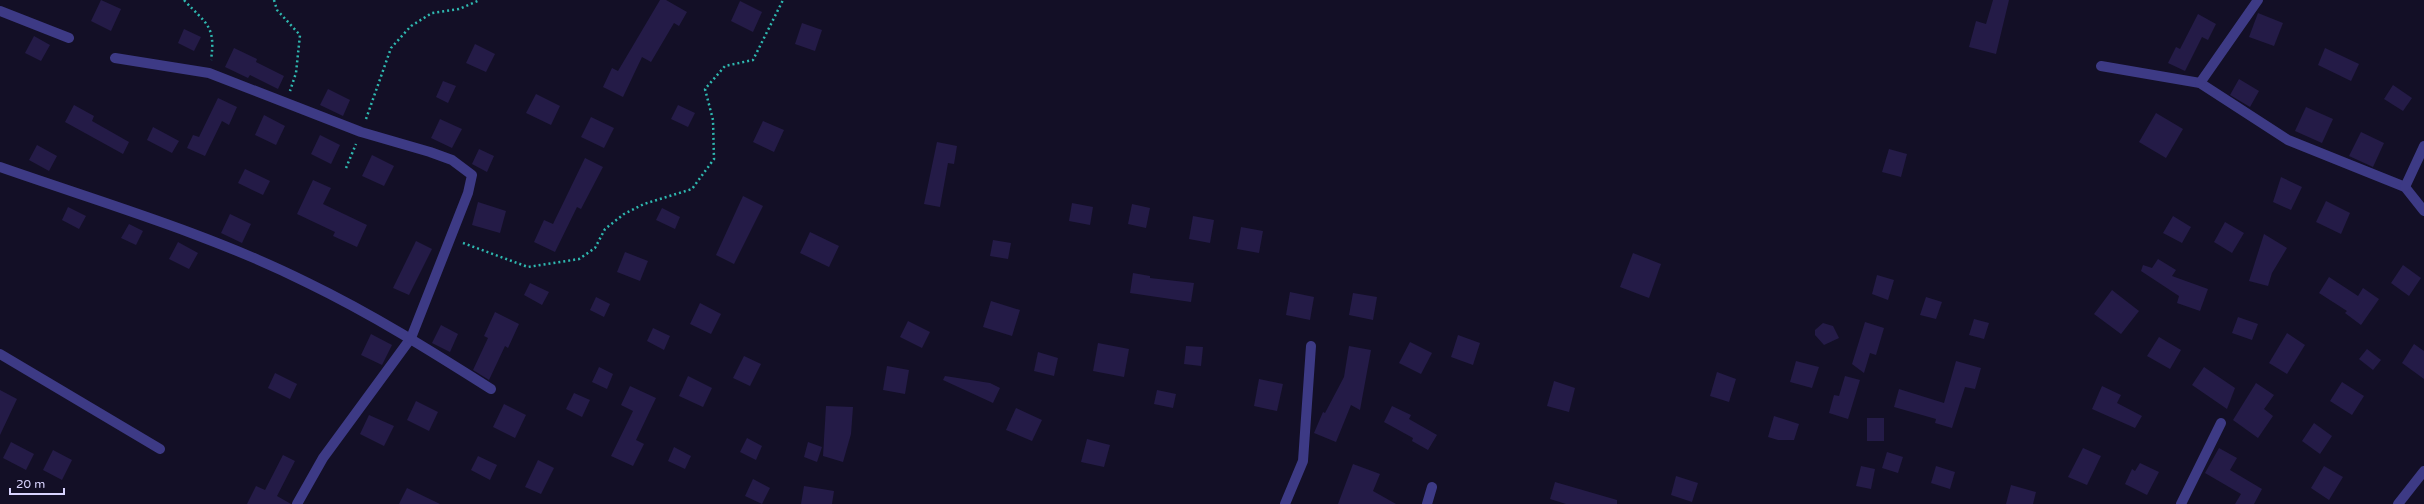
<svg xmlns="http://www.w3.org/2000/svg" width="2424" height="504" viewBox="0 0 2424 504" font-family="'Varela Round',sans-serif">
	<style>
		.building { fill: #241b47 }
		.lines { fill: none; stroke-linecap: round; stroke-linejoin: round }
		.path { stroke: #2fb8b0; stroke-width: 2.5; stroke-dasharray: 2 3; stroke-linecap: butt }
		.street { stroke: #3d3a85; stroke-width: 10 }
	</style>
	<rect width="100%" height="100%" fill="#130f26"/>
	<g class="building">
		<polygon points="101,0 121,9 111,31 91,21"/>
		<polygon points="660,0 666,0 687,12 679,26 674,23 651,62 642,57 623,97 603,87 612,68 618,71"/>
		<polygon points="1993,0 2009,0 1996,54 1969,47 1976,21 1986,24"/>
		<polygon points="740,1 762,12 753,32 731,21"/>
		<polygon points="2258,13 2283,23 2274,46 2249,37"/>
		<polygon points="2198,14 2216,24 2208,40 2202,37 2185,71 2168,63 2176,47 2180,49"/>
		<polygon points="802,23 822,30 815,51 795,44"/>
		<polygon points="184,29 201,37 194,51 178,43"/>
		<polygon points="34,36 50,45 41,61 25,53"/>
		<polygon points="475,44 495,54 486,72 466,63"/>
		<polygon points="234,48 257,59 256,62 284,76 278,89 250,75 248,78 225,67"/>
		<polygon points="2325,48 2359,64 2351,81 2318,65"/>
		<polygon points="2239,79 2259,91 2250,107 2230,95"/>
		<polygon points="443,81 456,86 448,103 436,97"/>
		<polygon points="2393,85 2412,98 2403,111 2384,99"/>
		<polygon points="328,89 350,100 343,116 320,105"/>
		<polygon points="536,94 560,106 551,125 526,113"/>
		<polygon points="218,98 237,107 229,125 222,121 205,156 187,148 193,135 199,137"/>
		<polygon points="74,105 94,116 92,121 129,142 123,154 65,122"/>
		<polygon points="678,105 695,113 688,127 671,119"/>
		<polygon points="2306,107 2333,119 2322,143 2295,131"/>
		<polygon points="2156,113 2183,129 2166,158 2139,142"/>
		<polygon points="264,115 285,126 276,145 255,135"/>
		<polygon points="591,117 614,128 604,148 581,137"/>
		<polygon points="440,119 462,129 452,148 431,138"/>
		<polygon points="763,121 784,130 774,152 753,142"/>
		<polygon points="153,127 179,141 172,153 147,140"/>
		<polygon points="2361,132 2384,143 2373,167 2349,156"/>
		<polygon points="320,135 340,145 331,164 311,154"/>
		<polygon points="937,142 957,146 954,164 948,163 940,207 924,204"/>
		<polygon points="37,145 57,156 49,171 29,160"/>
		<polygon points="479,149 494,156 487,172 472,164"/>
		<polygon points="1889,149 1907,154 1901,177 1882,172"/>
		<polygon points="372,155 394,166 384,186 362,176"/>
		<polygon points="585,158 603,167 581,209 577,207 555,252 534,242 544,220 553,224"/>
		<polygon points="245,169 270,181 263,195 238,183"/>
		<polygon points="2281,177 2302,187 2291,210 2273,202"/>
		<polygon points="313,180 331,188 323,204 367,225 357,247 333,236 335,232 297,214"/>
		<polygon points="743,196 763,206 734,264 716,255"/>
		<polygon points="2326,201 2350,213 2341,234 2316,222"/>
		<polygon points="478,202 506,211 500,233 472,225"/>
		<polygon points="1072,203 1093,207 1090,225 1069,221"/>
		<polygon points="1132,204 1150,208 1146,228 1128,224"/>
		<polygon points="68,207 86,216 79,229 62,220"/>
		<polygon points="662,208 680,217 675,229 656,220"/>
		<polygon points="230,214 251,224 242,243 221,233"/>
		<polygon points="1193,216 1214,220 1210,243 1189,239"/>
		<polygon points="2173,216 2191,227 2182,243 2163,233"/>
		<polygon points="2225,222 2244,233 2232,253 2214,242"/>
		<polygon points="129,224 143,231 136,245 121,238"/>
		<polygon points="1241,227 1263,231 1259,253 1237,249"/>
		<polygon points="810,232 839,246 829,267 800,253"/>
		<polygon points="2264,234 2287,248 2272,273 2268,286 2249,281"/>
		<polygon points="993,240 1011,243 1008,259 990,256"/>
		<polygon points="416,241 432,249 409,295 393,288"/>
		<polygon points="178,242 198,253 189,269 169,259"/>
		<polygon points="625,252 648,261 640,281 617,272"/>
		<polygon points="1633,253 1661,264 1649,298 1620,287"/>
		<polygon points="2158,259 2176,270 2172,276 2208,289 2200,311 2177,303 2179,296 2141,271 2143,265 2152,268"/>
		<polygon points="2403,265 2421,278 2409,296 2391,283"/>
		<polygon points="1133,273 1150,276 1150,278 1194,283 1191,302 1130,293"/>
		<polygon points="1877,275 1894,280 1888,300 1872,294"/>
		<polygon points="2329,277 2358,296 2363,288 2379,299 2361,325 2345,313 2347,311 2319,293"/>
		<polygon points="530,283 549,292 542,305 524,295"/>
		<polygon points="2112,290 2139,311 2121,334 2094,314"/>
		<polygon points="1290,292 1314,297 1310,320 1286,315"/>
		<polygon points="1353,293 1377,297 1373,320 1349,315"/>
		<polygon points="596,297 610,304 604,317 590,310"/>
		<polygon points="1926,297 1942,302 1936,319 1920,315"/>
		<polygon points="991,301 1020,310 1012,336 983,327"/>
		<polygon points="700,303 721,314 711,334 690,324"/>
		<polygon points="495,312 519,324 508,348 505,346 489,380 473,370 488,338 484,336"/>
		<polygon points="2238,317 2258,324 2252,340 2232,333"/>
		<polygon points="1974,319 1989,323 1984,339 1969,335"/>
		<polygon points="908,321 930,332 922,348 900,337"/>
		<polygon points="1865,322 1884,328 1876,355 1870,353 1864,373 1852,364"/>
		<polygon points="1823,323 1833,326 1839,338 1824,345 1815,335 1815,330"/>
		<polygon points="441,325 458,334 450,352 432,343"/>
		<polygon points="653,328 670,336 664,350 647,341"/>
		<polygon points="2287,333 2305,345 2287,374 2269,363"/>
		<polygon points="371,334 392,345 382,365 361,355"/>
		<polygon points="1458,335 1480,343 1473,365 1451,357"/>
		<polygon points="2159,337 2181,350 2170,369 2147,356"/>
		<polygon points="1410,342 1432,353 1421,374 1399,363"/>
		<polygon points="1098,343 1129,349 1124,377 1093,371"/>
		<polygon points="2414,344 2424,351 2424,379 2402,363"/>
		<polygon points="1186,346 1203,347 1201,366 1184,364"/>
		<polygon points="1349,346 1371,350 1360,410 1351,405 1336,442 1314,433 1323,412 1325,413 1344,377"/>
		<polygon points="2367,349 2381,360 2373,370 2359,359"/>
		<polygon points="1038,352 1058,358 1054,376 1034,371"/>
		<polygon points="744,356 761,364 750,386 733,378"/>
		<polygon points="1796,361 1819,367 1812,388 1790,382"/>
		<polygon points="1956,361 1981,368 1975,389 1965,387 1952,428 1935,423 1936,419 1894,407 1899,389 1944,403"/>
		<polygon points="887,366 909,370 905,394 883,390"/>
		<polygon points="599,367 613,374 607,389 592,382"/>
		<polygon points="2204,367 2235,388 2227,409 2192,385"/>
		<polygon points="1717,372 1736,379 1729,402 1710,396"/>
		<polygon points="275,373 297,384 290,399 268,388"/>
		<polygon points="688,376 712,388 703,407 679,396"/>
		<polygon points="945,376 990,383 1000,388 993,403 943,380"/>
		<polygon points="1845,376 1860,380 1848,419 1829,413 1834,395 1839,396"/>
		<polygon points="1259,379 1283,384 1277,411 1254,406"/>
		<polygon points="1554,381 1575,388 1569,412 1547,406"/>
		<polygon points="2342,382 2364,396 2352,415 2330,401"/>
		<polygon points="2256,383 2274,395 2264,409 2273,416 2258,438 2233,420"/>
		<polygon points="630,386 656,398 636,440 644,444 633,466 611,456 633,411 621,405"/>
		<polygon points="2102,386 2121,395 2117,403 2142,416 2135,428 2092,409"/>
		<polygon points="0,390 17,399 0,435"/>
		<polygon points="1157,390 1176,394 1173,408 1154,404"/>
		<polygon points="574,393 590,400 582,417 566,409"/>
		<polygon points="416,401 438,412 429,431 407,420"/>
		<polygon points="504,404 526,415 515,438 493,427"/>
		<polygon points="826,406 853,407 851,434 843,462 823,456"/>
		<polygon points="1392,406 1411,415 1409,419 1437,435 1428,450 1412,441 1413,438 1384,422"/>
		<polygon points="1016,408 1042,420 1032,441 1006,430"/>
		<polygon points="369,415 394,426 384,446 360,434"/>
		<polygon points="1774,416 1799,424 1794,440 1778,440 1768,437"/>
		<rect x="1867" y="418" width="17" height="23"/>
		<polygon points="2314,423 2332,436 2320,454 2302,441"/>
		<polygon points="747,438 762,446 756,460 740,452"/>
		<polygon points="1087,439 1110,445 1104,467 1081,462"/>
		<polygon points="11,442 34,454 26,470 3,458"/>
		<polygon points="808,442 822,447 817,462 804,457"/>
		<polygon points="674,447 691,456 685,469 668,461"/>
		<polygon points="2083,448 2101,456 2087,485 2068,477"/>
		<polygon points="2219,448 2237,458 2230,470 2262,489 2254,504 2235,504 2241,494 2205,473"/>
		<polygon points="53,450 72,460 62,480 43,470"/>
		<polygon points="1887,452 1903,457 1898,473 1882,468"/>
		<polygon points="283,455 295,461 277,496 291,504 247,504 256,486 265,490"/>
		<polygon points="478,456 497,465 490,480 471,470"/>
		<polygon points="538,460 554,468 541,494 525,487"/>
		<polygon points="2140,463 2159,472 2147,495 2125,484 2132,469 2135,471"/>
		<polygon points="1353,464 1380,474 1373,491 1396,504 1338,504"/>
		<polygon points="1861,466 1875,469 1871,489 1856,486"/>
		<polygon points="1936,466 1955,472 1950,489 1931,483"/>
		<polygon points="2324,466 2343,477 2329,500 2311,488"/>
		<polygon points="1676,476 1698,483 1692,502 1671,495"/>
		<polygon points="753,479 770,488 762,504 745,496"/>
		<polygon points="1555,482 1617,500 1617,504 1566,504 1550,499"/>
		<polygon points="2011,485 2036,492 2033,504 2006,504"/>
		<polygon points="804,486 834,491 832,504 801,504"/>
		<polygon points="407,488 440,504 399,504"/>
	</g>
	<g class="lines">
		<g class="path">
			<path d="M184 0C206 24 216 25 211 60"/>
			<polyline points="274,0 277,10 300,35 296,73 290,91"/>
			<polyline points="366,119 391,48 411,26 432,13 459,9 480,0"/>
			<polyline points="346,168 356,144"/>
			<polyline points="463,243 528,267 579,259 595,248 605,229 624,214 644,204 692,189 714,159 713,120 705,89 725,66 753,60 783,0"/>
		</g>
		<g class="street">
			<polyline points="0,11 69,38"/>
			<polyline points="115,58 209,73 361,132 430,152 452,160 472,175 468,193 411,338 323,458 297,504"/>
			<polyline points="2101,66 2200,83 2288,140 2405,187 2424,211"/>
			<polyline points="2200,83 2258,0"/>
			<path d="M0 167C103 203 210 234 308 283 372 314 431 351 491 389"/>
			<polyline points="2405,187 2424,146"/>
			<polyline points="0,354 160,449"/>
			<polyline points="1285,504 1303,461 1311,346"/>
			<polyline points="1427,504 1432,487"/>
			<polyline points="2181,504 2221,423"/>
			<polyline points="2398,504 2424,471"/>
		</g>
	</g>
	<path d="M10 488v6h54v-6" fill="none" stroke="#d9d4ff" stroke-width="2"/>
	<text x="16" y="488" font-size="12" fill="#d9d4ff" stroke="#130f26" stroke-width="3" paint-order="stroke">20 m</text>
</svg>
